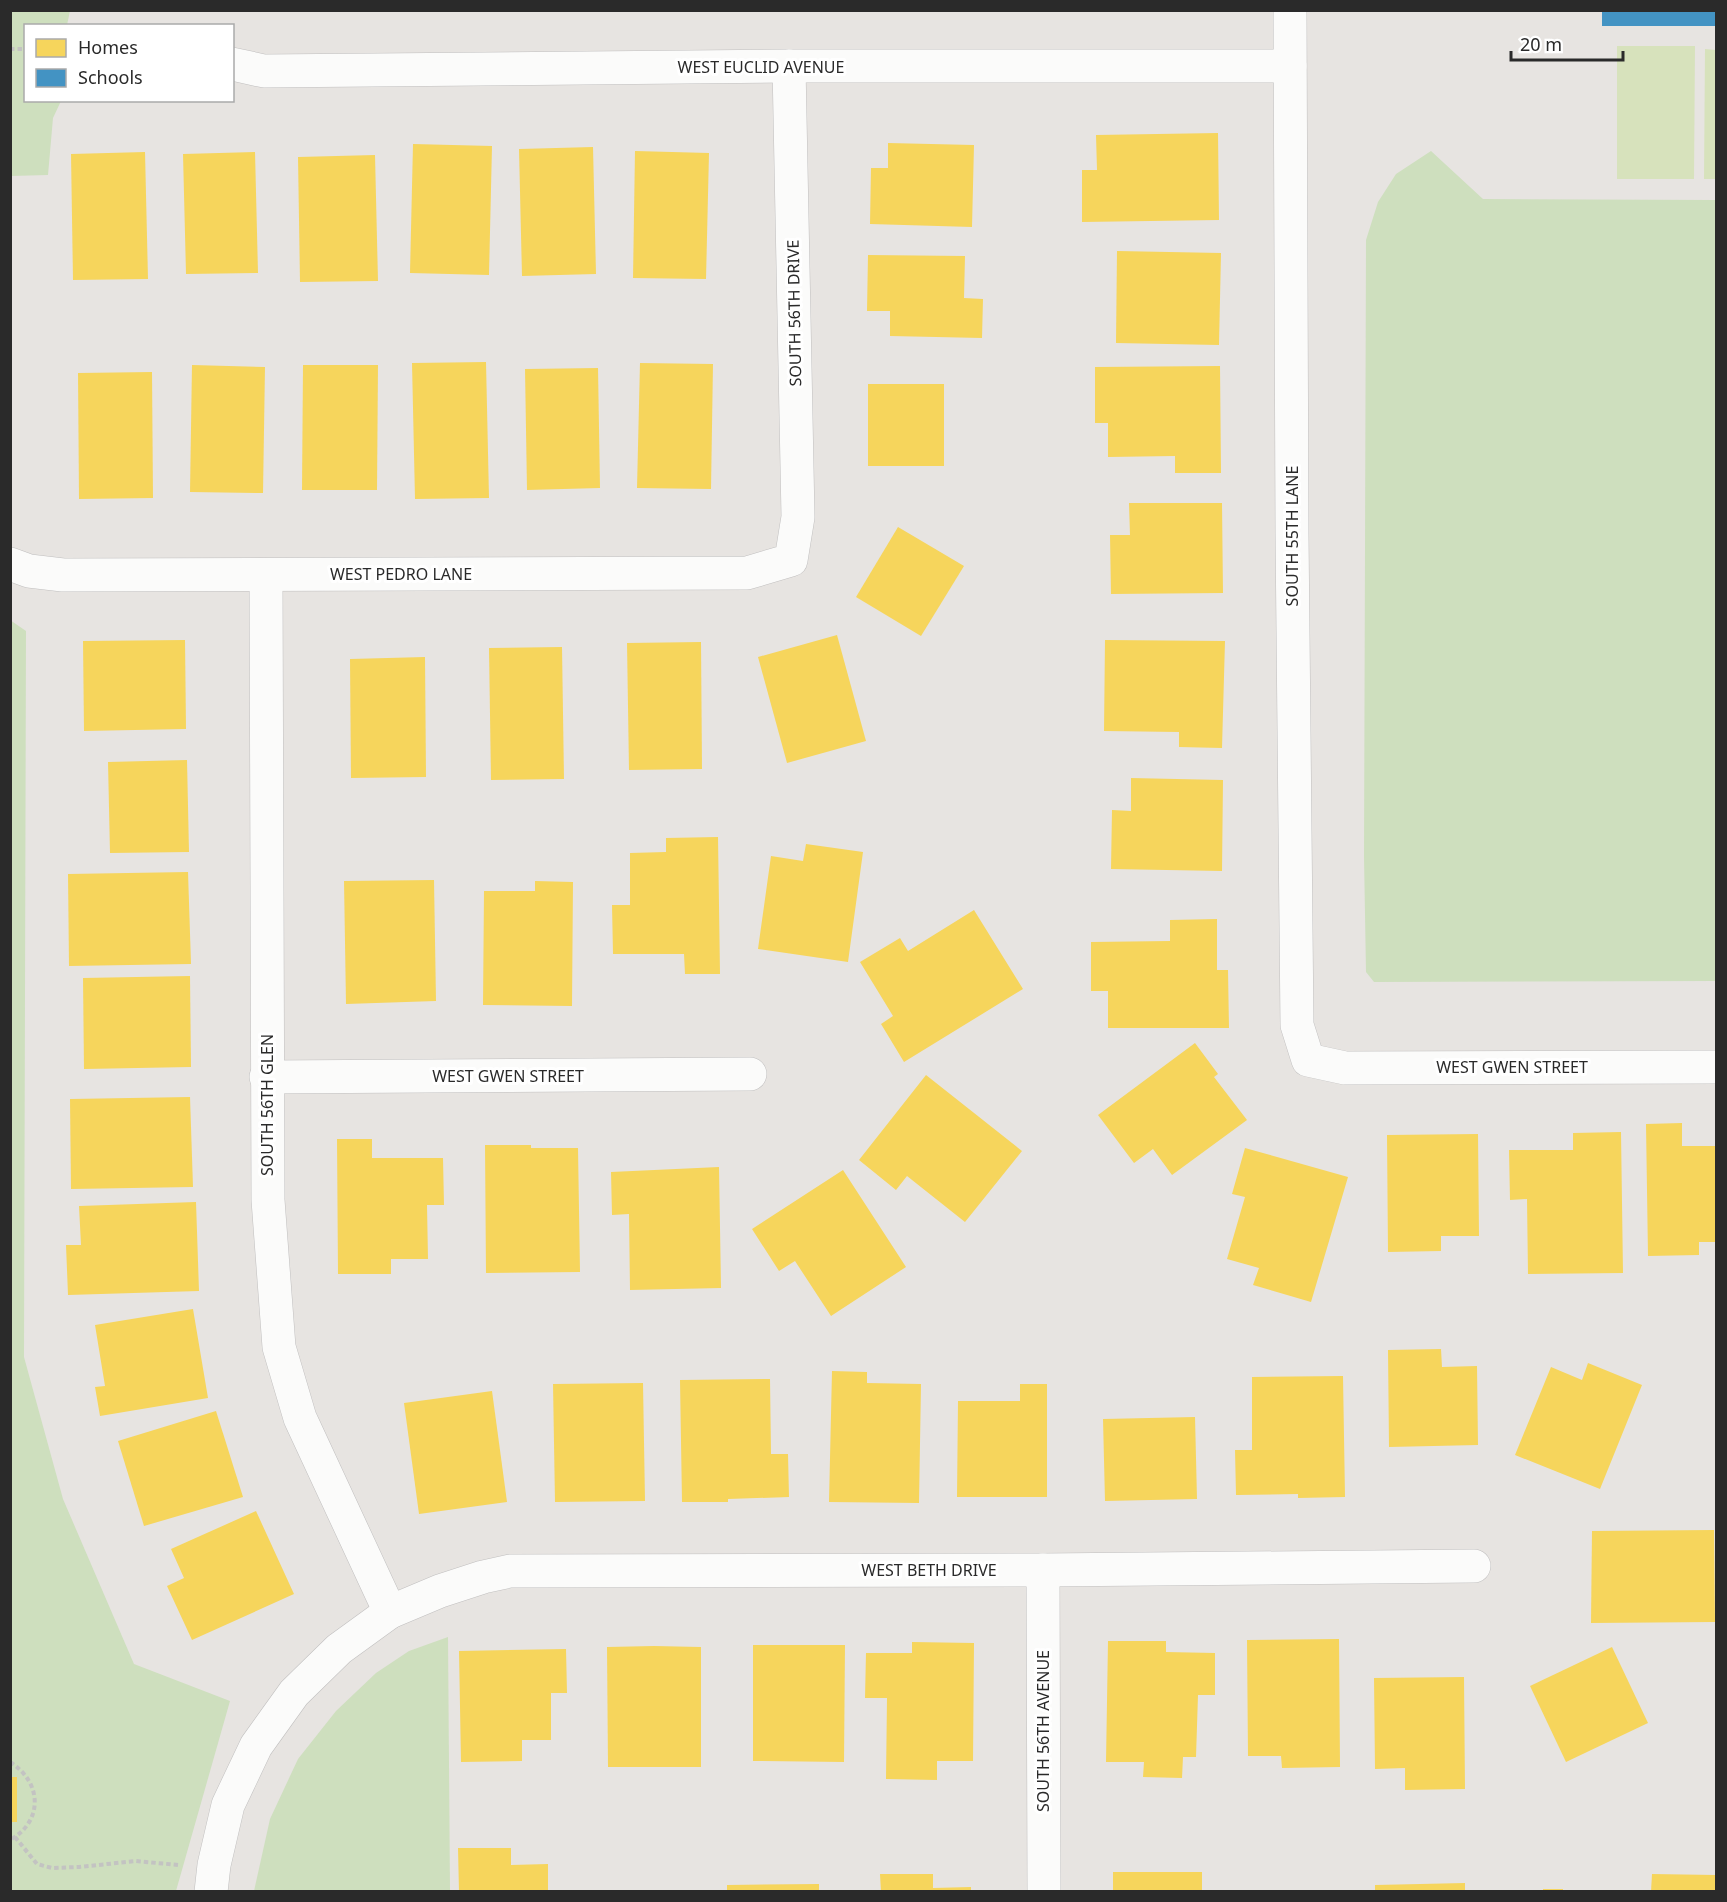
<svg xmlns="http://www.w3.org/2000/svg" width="1727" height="1902" viewBox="0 0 1727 1902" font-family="'Noto Sans',sans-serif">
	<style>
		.green { fill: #cedfbe }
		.pitch { fill: #d7e2bc }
		.homes { fill: #f6d55c }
		.schools { fill: #4393c3 }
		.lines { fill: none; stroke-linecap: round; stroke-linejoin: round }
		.minor-casing { stroke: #c0bfbf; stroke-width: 34 }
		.path { stroke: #c3c3c2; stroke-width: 4; stroke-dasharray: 4.5 3; stroke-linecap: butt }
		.minor { stroke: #fbfbfa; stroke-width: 33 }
		.labels { text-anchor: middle; stroke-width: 6; stroke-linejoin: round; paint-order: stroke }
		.street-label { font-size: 16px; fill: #2a2a2a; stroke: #fff }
	</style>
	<rect width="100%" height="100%" fill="#e7e4e1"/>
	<g class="green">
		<polygon points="10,11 70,11 67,25 26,26 26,100 61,101 53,118 48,175 11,176"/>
		<polygon points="1431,151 1483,199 1716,200 1716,981 1374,982 1366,972 1364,857 1366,240 1378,202 1396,174"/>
		<polygon points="10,620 26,631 24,1357 63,1499 134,1664 230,1701 176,1891 11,1891"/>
		<polygon points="448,1637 450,1891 254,1891 270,1819 298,1759 336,1711 376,1673 409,1651"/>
	</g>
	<g class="pitch">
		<polygon points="1617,46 1695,46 1694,179 1617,179"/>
		<polygon points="1705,49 1716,50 1716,179 1704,179"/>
	</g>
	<g class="homes">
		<polygon points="1218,133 1219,220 1082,222 1082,170 1097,170 1096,135"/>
		<polygon points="888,143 974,145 972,227 870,224 871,168 888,168"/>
		<polygon points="413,144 492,146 489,275 410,273"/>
		<polygon points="593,147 596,274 522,276 519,149"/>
		<polygon points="635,151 709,153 706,279 633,278"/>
		<polygon points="145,152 148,279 73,280 71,154"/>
		<polygon points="255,152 258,273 186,274 183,154"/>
		<polygon points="375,155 378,281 300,282 298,157"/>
		<polygon points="1117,251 1221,253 1219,345 1116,343"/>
		<polygon points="868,255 965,256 964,298 983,299 982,338 890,336 890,311 867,311"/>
		<polygon points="486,362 489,498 415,499 412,363"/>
		<polygon points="640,363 713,364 711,489 637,488"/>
		<polygon points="192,365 265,367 263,493 190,492"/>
		<polygon points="303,365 378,365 377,490 302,490"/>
		<polygon points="1220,366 1221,473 1175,473 1175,456 1108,457 1108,423 1095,423 1095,367"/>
		<polygon points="598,368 600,488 527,490 525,369"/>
		<polygon points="152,372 153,498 79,499 78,373"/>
		<rect x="868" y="384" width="76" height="82"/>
		<polygon points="1129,503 1222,503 1223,593 1111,594 1110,535 1130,535"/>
		<polygon points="898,527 964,566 921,636 856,597"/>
		<polygon points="837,635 866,741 787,763 758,657"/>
		<polygon points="185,640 186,729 84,731 83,641"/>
		<polygon points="1105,640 1225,641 1222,748 1179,747 1179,732 1104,731"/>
		<polygon points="701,642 702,769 629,770 627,643"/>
		<polygon points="562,647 564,779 491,780 489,648"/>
		<polygon points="425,657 426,777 351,778 350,659"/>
		<polygon points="187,760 189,852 110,853 108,762"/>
		<polygon points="1131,778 1223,780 1222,871 1111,869 1112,810 1131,811"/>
		<polygon points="718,837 720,974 685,974 684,954 613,954 612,905 630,905 630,853 666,852 666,838"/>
		<polygon points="806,844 863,852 848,962 758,949 771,856 803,861"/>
		<polygon points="188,872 191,964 69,966 68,874"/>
		<polygon points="434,880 436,1001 346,1004 344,881"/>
		<polygon points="535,881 573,882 572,1006 483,1005 484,891 535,891"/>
		<polygon points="974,910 1023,989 904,1062 881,1024 893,1016 860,962 900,938 908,951"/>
		<polygon points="1217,919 1217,970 1228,970 1229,1028 1108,1028 1108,991 1091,991 1091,942 1170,941 1170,920"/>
		<polygon points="190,976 191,1067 84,1069 83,978"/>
		<polygon points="1195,1043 1218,1074 1214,1077 1247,1120 1172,1175 1153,1149 1134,1163 1098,1115"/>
		<polygon points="926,1075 1022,1151 965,1222 907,1176 896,1190 859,1160"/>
		<polygon points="190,1097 193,1187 71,1189 70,1099"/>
		<polygon points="1682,1123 1682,1146 1716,1146 1716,1242 1699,1242 1699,1255 1648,1256 1646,1124"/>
		<polygon points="1621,1132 1623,1273 1528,1274 1527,1199 1510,1200 1509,1150 1573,1150 1573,1133"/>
		<polygon points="1478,1134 1479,1236 1441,1236 1441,1251 1388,1252 1387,1135"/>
		<polygon points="337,1139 372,1139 372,1158 443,1158 444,1205 427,1205 428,1259 391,1259 391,1274 338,1274"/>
		<polygon points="485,1145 531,1145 531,1148 578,1148 580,1272 486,1273"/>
		<polygon points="1245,1148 1348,1177 1311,1302 1253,1285 1259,1268 1227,1259 1245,1197 1232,1194"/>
		<polygon points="719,1167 721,1288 630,1290 629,1214 612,1215 611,1172"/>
		<polygon points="843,1170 906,1267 831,1316 795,1261 779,1271 752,1229"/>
		<polygon points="196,1202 199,1291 68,1295 66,1245 81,1245 79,1206"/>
		<polygon points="193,1309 208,1398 100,1416 95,1387 105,1386 95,1325"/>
		<polygon points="1441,1349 1442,1367 1477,1366 1478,1445 1389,1447 1388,1350"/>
		<polygon points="1588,1363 1642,1385 1600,1489 1515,1455 1551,1367 1582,1380"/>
		<polygon points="832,1371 867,1372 867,1383 921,1384 919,1503 829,1502"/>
		<polygon points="1343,1376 1345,1497 1298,1498 1298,1494 1236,1495 1235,1450 1252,1450 1252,1377"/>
		<polygon points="770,1379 771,1454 788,1454 789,1497 728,1499 728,1502 682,1502 680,1380"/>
		<polygon points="643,1383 645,1501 555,1502 553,1384"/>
		<polygon points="1020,1384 1047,1384 1047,1497 957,1497 958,1401 1020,1401"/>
		<polygon points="492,1391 507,1502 419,1514 404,1403"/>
		<polygon points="216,1411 243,1497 144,1526 118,1441"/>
		<polygon points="1195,1417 1197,1499 1105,1501 1103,1419"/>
		<polygon points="256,1511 294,1594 192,1640 167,1586 184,1578 171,1549"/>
		<polygon points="1714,1530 1715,1622 1591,1623 1592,1531"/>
		<polygon points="1339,1639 1340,1767 1282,1768 1281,1756 1248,1756 1247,1640"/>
		<polygon points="1108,1641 1166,1641 1166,1652 1215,1653 1215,1695 1198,1695 1196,1757 1183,1757 1182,1778 1143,1777 1144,1762 1106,1762"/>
		<polygon points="912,1642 974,1643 973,1761 937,1761 937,1780 886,1779 887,1698 865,1698 866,1653 912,1653"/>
		<polygon points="753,1645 845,1645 844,1762 753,1761"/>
		<polygon points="654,1646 701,1647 701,1767 608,1767 607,1647"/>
		<polygon points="1612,1647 1648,1723 1566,1762 1530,1686"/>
		<polygon points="566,1649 567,1693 551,1693 551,1740 522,1740 522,1761 461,1762 459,1651"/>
		<polygon points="1464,1677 1465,1789 1405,1790 1405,1768 1375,1769 1374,1678"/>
		<rect x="10" y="1777" width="7" height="45"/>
		<polygon points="458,1848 511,1848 511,1865 548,1864 548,1892 459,1892"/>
		<rect x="1113" y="1872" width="89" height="20"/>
		<polygon points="880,1874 933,1874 933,1888 971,1887 971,1892 881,1892"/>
		<polygon points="1652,1874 1716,1875 1716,1892 1651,1892"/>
		<polygon points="1465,1883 1465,1892 1375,1892 1375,1885"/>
		<polygon points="819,1884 819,1892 727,1892 727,1885"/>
		<rect x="1543" y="1889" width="20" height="3"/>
	</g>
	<rect class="schools" x="1602" y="10" width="114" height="16"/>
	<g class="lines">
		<g class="minor-casing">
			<g id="minor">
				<polyline points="1290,10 1292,534 1297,1025 1308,1060 1345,1068 1716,1067"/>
				<polyline points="232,64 264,71 789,66 1290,66"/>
				<polyline points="10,564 29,571 63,575 747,573 791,560 798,517 789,66"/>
				<polyline points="266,575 268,1200 279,1347 300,1418 390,1612"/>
				<polyline points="266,1077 750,1074"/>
				<polyline points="1043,1570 1044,1892"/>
				<polyline points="211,1892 214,1865 228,1805 256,1746 294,1693 339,1649 390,1612 440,1591 483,1577 510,1571 1043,1570 1474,1566"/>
			</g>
		</g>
		<g class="path">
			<polyline points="10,49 26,49"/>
			<path d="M10 1762C42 1782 44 1821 10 1840"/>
			<polyline points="15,1837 37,1864 52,1868 79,1867 136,1861 178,1865"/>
		</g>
		<use href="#minor" class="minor"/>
	</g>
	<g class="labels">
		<g class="street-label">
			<text x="761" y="73">WEST EUCLID AVENUE</text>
			<text transform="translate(794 313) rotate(-91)" y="6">SOUTH 56TH DRIVE</text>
			<text transform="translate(1292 536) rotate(-90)" y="6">SOUTH 55TH LANE</text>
			<text x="401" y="580">WEST PEDRO LANE</text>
			<text x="1512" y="1073">WEST GWEN STREET</text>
			<text x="508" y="1082">WEST GWEN STREET</text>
			<text transform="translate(267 1105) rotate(-90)" y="6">SOUTH 56TH GLEN</text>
			<text x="929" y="1576">WEST BETH DRIVE</text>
			<text transform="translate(1043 1731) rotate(-90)" y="6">SOUTH 56TH AVENUE</text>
		</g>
	</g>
	<rect width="1727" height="1902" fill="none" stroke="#2a2a2a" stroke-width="24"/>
	<rect x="24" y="24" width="210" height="78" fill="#ffffff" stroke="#aaaaaa" stroke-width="1.5"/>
	<rect x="36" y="39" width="30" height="18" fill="#f6d55c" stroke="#aaaaaa" stroke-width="1.5"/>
	<text x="78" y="54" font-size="18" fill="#2a2a2a">Homes</text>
	<rect x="36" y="69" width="30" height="18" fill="#4393c3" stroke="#aaaaaa" stroke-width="1.5"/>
	<text x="78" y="84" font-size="18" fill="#2a2a2a">Schools</text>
	<path d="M1511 51v9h112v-9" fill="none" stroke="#2a2a2a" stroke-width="3"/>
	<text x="1520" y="51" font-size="18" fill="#2a2a2a" stroke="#ffffff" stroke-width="4.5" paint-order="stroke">20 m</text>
</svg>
